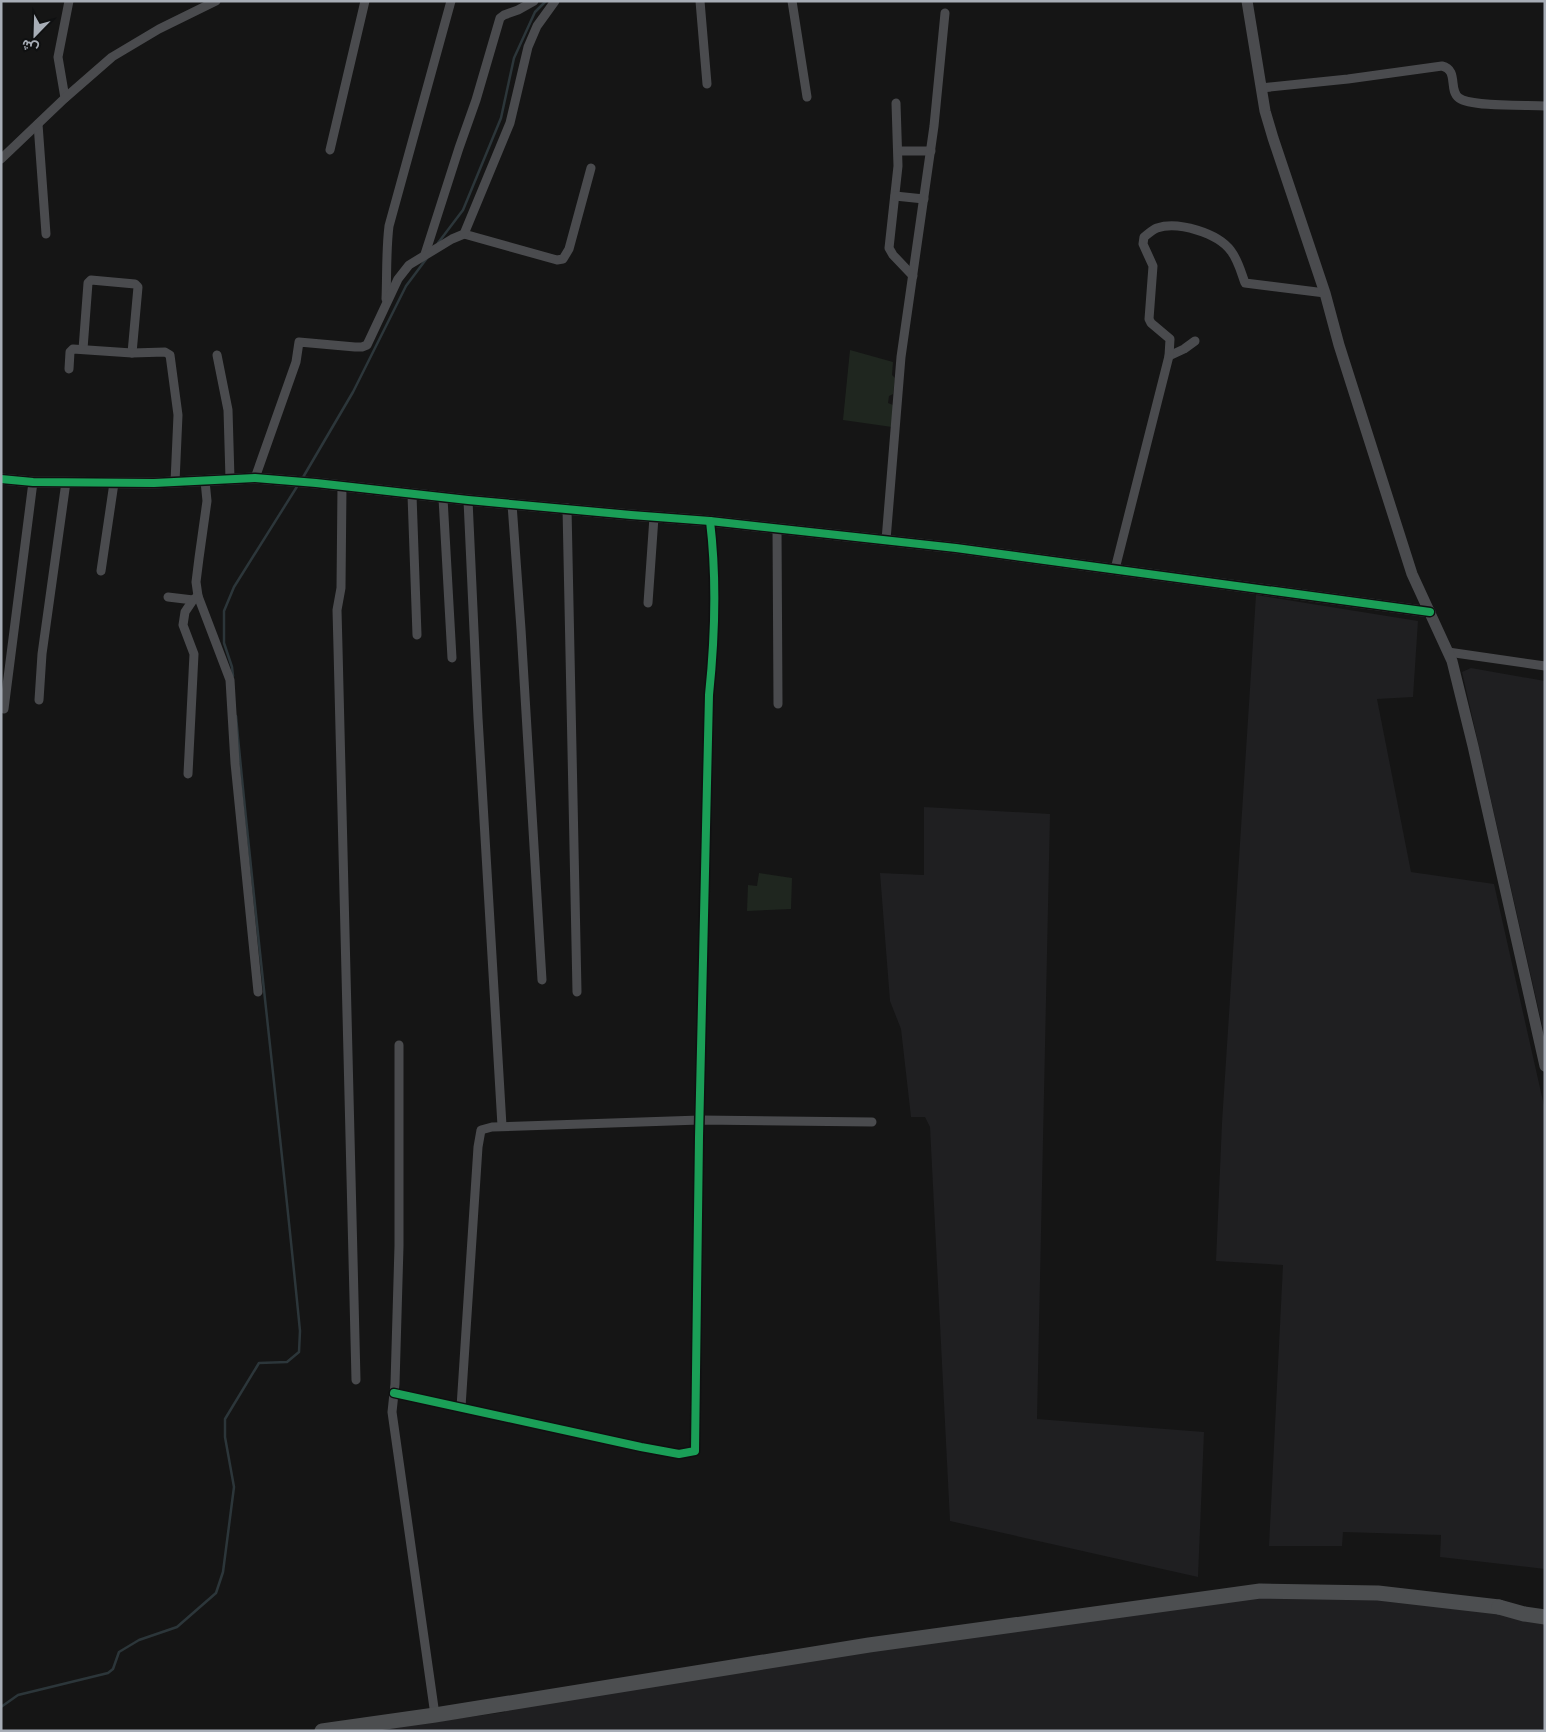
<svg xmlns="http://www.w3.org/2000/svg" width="1546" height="1732" viewBox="0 0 1546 1732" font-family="'Fira Sans',Vazirmatn,sans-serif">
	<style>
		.built { fill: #1f1f21 }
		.green { fill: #1f261f }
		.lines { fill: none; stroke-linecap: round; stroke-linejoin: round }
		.stream { stroke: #2c363a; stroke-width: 2.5 }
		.minor { stroke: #4a4b4e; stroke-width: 9 }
		.tertiary { stroke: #4a4b4e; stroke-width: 11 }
		.primary { stroke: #4c4e50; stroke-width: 15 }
		.trunk { stroke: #4c4e50; stroke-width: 15 }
		.cycleway-casing { stroke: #0f1011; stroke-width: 11 }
		.cycleway { stroke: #1a9f57; stroke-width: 8 }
	</style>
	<rect width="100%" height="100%" fill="#151515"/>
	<g class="built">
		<polygon points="1256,595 1418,621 1413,697 1377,699 1411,872 1494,884 1545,1110 1545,1569 1440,1557 1441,1535 1343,1532 1342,1546 1269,1546 1283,1265 1216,1261 1222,1123"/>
		<polygon points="1471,668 1545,681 1545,1038 1462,672"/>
		<polygon points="924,807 1050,814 1037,1419 1204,1432 1198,1577 950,1521 930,1127 925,1117 911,1117 901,1029 890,1001 880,873 924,875"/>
		<polygon points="1260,1591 1342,1594 1545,1620 1545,1731 383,1731 383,1729 505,1712 505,1703"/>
	</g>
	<g class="green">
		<polygon points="850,350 893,362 892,375 895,378 893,394 889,396 888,403 893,405 892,427 843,420"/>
		<polygon points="759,873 792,878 791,909 747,911 748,885 757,886"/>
	</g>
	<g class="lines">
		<g class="stream">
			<polyline points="438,243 463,210 501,118 514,58 535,12 546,1"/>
			<polyline points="302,479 353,392 406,286 427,258"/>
			<polyline points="233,676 232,667 224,643 224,611 234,587 298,485"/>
			<path d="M1 1707 18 1695 108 1673 113 1669 119 1652 139 1640 177 1627 216 1593 223 1572 234 1487 225 1437V1419L259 1363 287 1362 299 1352 300 1331C280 1126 255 921 236 716"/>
		</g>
		<g class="minor">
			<polyline points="700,1 707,84"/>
			<polyline points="792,1 807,97"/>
			<path d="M1261 88 1348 79 1442 66C1459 70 1448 90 1459 98 1471 107 1527 105 1545 106"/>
			<polyline points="65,98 58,57 69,1"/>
			<polyline points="896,103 898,166 889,248 893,255 913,276"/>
			<polyline points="38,124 46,234"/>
			<polyline points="330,150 365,1"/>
			<polyline points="898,151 931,151"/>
			<polyline points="1,159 65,98 112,57 159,29 216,1"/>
			<polyline points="895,196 924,199"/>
			<polyline points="464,234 557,260 563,259 569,249 591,168"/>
			<polyline points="425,254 459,148 476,100 500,18 504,15 518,10 534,1"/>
			<path d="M386 299C387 275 386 250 389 226L451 1"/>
			<polyline points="83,349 88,283 91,280 135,284 138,287 132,353"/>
			<polyline points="217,355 228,410 230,479"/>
			<polyline points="1169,356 1184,349 1195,341"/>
			<polyline points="69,369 70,352 73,349 132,353 165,352 170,355 178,415 175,482"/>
			<polyline points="255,478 296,362 299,342 355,347 362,347 367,345 398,279 409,265 452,239 464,234 510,123 528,47 537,26 555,1"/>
			<polyline points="205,481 207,501 199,558 196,582 198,596 230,680 235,763 258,992"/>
			<polyline points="342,486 341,588 337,610 338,648 356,1380"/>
			<polyline points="412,495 417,635"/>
			<polyline points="443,498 452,658"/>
			<polyline points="468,500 478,718 502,1126"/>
			<polyline points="512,504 521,629 542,980"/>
			<polyline points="567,508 577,992"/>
			<polyline points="777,528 778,704"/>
			<polyline points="886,540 901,357 934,126 945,13"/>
			<path d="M1115 569 1169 356 1170 339 1151 323 1149 319 1153 266 1143 244 1144 237C1148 234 1152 230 1157 228 1178 221 1218 233 1231 251 1238 260 1241 272 1245 283L1325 293"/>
			<polyline points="101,571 114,483"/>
			<polyline points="168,597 193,600"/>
			<polyline points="648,603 654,517"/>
			<polyline points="1448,652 1545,666"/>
			<polyline points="39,700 42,654 66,482"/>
			<polyline points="4,709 33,482"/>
			<polyline points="188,774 194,654 183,625 185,612 193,600 198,596"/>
			<polyline points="399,1045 399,1246 395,1384 392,1412 435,1715"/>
			<path d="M394 1393 641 1447 679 1454 695 1451 699 1137 709 695C715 637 717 579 710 521"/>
			<polyline points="461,1407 478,1147 481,1130 492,1127 700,1120 872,1122"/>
		</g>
		<g class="tertiary">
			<polyline points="1247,1 1265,111 1273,138 1325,293 1339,345 1412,574 1452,661 1473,746 1545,1066"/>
			<polyline points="1,479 33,482 154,483 255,478 316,483 468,500 631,515 710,521 956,548 1430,612"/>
		</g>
		<polyline class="primary" points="322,1731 435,1715 869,1645 1260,1591 1378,1593 1499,1607"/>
		<polyline class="trunk" points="1499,1607 1524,1614 1545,1617"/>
		<g class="cycleway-casing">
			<g id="cycleway">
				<polyline points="1,479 33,482 154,483 255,478 316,483 468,500 631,515 710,521 956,548 1430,612"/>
				<path d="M394 1393 641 1447 679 1454 695 1451 699 1137 709 695C715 637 717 579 710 521"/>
			</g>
		</g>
		<use href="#cycleway" class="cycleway"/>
	</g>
	<rect width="1546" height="1732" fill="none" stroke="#a7adb6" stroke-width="5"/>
	<g transform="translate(35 35) rotate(203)" stroke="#0f1011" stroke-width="4" paint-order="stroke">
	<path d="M0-4L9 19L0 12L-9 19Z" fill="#a7adb6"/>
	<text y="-8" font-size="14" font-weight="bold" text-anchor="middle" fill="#a7adb6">ش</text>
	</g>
</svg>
